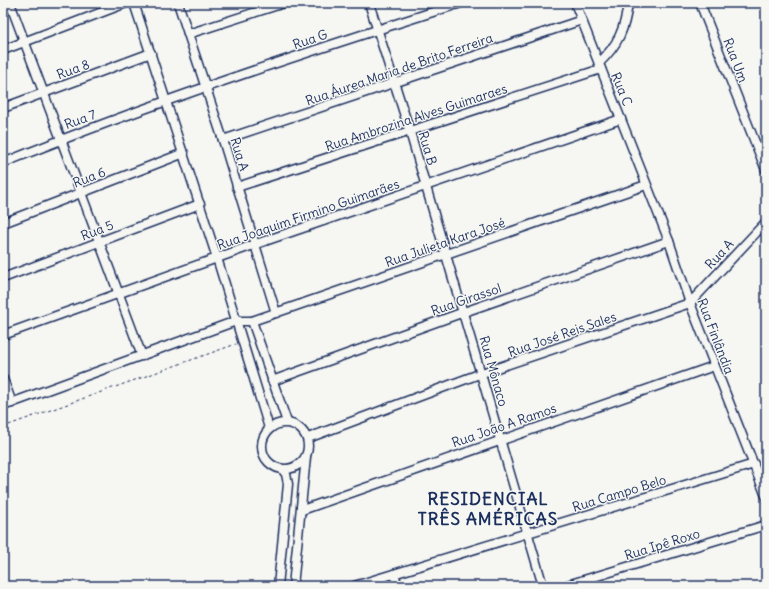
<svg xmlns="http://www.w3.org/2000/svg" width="769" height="589" viewBox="0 0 769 589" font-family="Delius,sans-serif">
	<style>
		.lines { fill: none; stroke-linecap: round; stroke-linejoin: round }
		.street-casing { stroke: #1b2f5e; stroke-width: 11 }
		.path { stroke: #1b2f5e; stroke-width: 1; stroke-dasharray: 3 3; stroke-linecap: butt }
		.street { stroke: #f6f6f2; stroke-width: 8 }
		.labels { text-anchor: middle; stroke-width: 3; stroke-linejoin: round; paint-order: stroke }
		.street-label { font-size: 13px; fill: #1b2f5e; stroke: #f6f6f2 }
		.district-label { font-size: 17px; font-weight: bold; letter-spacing: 1px; fill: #1b2f5e; stroke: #f6f6f2 }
	</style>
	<rect width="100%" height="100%" fill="#f6f6f2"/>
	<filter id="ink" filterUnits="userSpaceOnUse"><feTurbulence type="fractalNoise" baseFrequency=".025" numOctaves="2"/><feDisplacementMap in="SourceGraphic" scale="8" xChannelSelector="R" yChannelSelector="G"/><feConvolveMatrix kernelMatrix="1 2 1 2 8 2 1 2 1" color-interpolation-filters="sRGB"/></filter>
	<g filter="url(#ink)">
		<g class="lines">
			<g class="street-casing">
				<g id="street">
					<polyline points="10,3 142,356"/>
					<polyline points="134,3 217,258 269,428"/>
					<polyline points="178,3 223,140 276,313"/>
					<polyline points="369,3 410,132 543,586"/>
					<polyline points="575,3 669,241 690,303 766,496"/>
					<polyline points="700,3 766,170"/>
					<polyline points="188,34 284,3"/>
					<polyline points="3,50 126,3"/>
					<path d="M599 63C618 45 625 29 628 3"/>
					<polyline points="3,108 151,53"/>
					<polyline points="223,140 582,20"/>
					<path d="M3 163C153 102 307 52 461 3"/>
					<polyline points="237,187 601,69"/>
					<polyline points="3,223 184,153"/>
					<polyline points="3,278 200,204"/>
					<polyline points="252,321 287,422"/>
					<polyline points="3,335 256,244 621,119"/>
					<polyline points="3,379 12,403"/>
					<polyline points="272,381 464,312 669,241"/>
					<polyline points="3,406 236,321 252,321 646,185"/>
					<circle cx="285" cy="446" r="23"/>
					<polyline points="308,438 482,373 690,303 766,222"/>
					<polyline points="302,510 714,366"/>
					<polyline points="394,574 398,586"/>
					<polyline points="278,586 288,484 286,474 282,469"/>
					<polyline points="293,586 306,457"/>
					<polyline points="354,586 754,464"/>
					<polyline points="564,586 766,525"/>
				</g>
			</g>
			<polyline class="path" points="3,427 236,344"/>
			<use href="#street" class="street"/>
		</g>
	</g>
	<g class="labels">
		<g class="street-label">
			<text transform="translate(310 39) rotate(-19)" y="5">Rua G</text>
			<text transform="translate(736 60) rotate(69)" y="5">Rua Um</text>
			<text transform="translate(73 69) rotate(-20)" y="5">Rua 8</text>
			<text transform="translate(399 69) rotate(-19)" y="5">Rua Áurea Maria de Brito Ferreira</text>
			<text transform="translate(622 89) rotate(68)" y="5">Rua C</text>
			<text transform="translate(416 117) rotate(-18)" y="5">Rua Ambrozina Alves Guimaraes</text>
			<text transform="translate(80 119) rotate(-20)" y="5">Rua 7</text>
			<text transform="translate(428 148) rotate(73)" y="5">Rua B</text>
			<text transform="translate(240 154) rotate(73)" y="5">Rua A</text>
			<text transform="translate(89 177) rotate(-21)" y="5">Rua 6</text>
			<text transform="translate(308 214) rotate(-19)" y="5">Rua Joaquim Firmino Guimarães</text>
			<text transform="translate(97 230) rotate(-21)" y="5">Rua 5</text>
			<text transform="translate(445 242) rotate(-19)" y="5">Rua Julieta Kara José</text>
			<text transform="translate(719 254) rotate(-47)" y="5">Rua A</text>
			<text transform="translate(466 299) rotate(-19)" y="5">Rua Girassol</text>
			<text transform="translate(562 334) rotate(-19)" y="5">Rua José Reis Sales</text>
			<text transform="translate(716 336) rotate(69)" y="5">Rua Finlândia</text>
			<text transform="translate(494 371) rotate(74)" y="5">Rua Mônaco</text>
			<text transform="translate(504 425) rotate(-19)" y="5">Rua João A Ramos</text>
			<text transform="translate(619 493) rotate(-17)" y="5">Rua Campo Belo</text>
			<text transform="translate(662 544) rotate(-17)" y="5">Rua Ipê Roxo</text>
		</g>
		<g class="district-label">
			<text x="488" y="505">RESIDENCIAL<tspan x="488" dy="20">TRÊS AMÉRICAS</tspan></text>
		</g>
	</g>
	<rect width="769" height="589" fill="none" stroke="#f6f6f2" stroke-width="16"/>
	<rect x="8" y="8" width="753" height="573" fill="none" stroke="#1b2f5e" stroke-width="1.5" filter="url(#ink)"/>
</svg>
